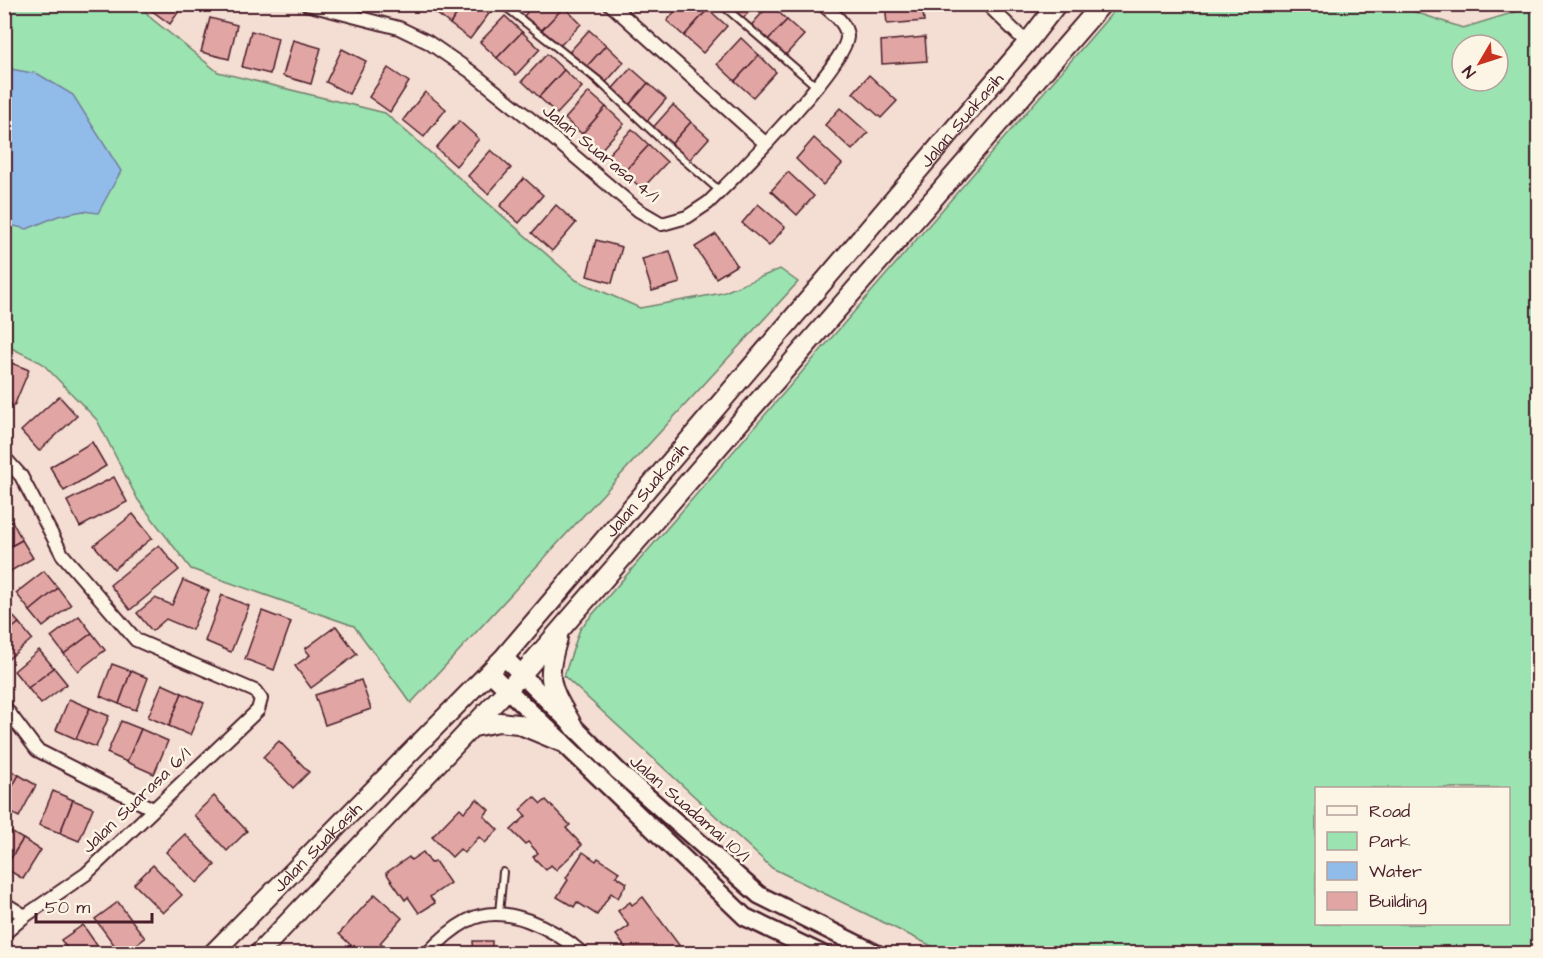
<svg xmlns="http://www.w3.org/2000/svg" width="1543" height="958" viewBox="0 0 1543 958" font-family="'Architects Daughter',sans-serif">
	<style>
		.green { fill: #9be3b1; stroke: #72816e; stroke-width: 1.5; fill-rule: evenodd }
		.water { fill: #91bce9; stroke: #757d9d; stroke-width: 1.5 }
		.building { fill: #e1a6a4; stroke: #4a1f2b; stroke-width: 1.5 }
		.lines { fill: none; stroke-linecap: round; stroke-linejoin: round }
		.service-casing { stroke: #4a1f2b; stroke-width: 10 }
		.minor-casing { stroke: #4a1f2b; stroke-width: 16 }
		.tertiary-casing { stroke: #4a1f2b; stroke-width: 21 }
		.secondary-casing { stroke: #4a1f2b; stroke-width: 22 }
		.service { stroke: #fcf5e5; stroke-width: 6 }
		.minor { stroke: #fcf5e5; stroke-width: 12 }
		.tertiary { stroke: #fcf5e5; stroke-width: 16 }
		.secondary { stroke: #fcf5e5; stroke-width: 18 }
		.labels { text-anchor: middle; stroke-width: 5; stroke-linejoin: round; paint-order: stroke }
		.street-label { font-size: 18px; fill: #4a1f2b; stroke: #fcf5e5 }
	</style>
	<rect width="100%" height="100%" fill="#f4ddd2"/>
	<filter id="ink" filterUnits="userSpaceOnUse"><feTurbulence type="fractalNoise" baseFrequency=".0167" numOctaves="2"/><feDisplacementMap in="SourceGraphic" scale="12" xChannelSelector="R" yChannelSelector="G"/><feConvolveMatrix kernelMatrix="1 2 1 2 8 2 1 2 1" color-interpolation-filters="sRGB"/></filter>
	<g filter="url(#ink)">
		<g class="green">
			<path d="M1120 4 1394 5 1463 28 1538 5V953H946L772 868 564 676 580 629ZM1462 45H1498V81H1462ZM1316 788H1508V924H1316Z"/>
			<polygon points="4,5 140,5 152,19 218,72 385,113 576,280 640,308 722,293 780,269 798,282 411,703 354,626 191,569 138,500 97,420 42,363 5,345"/>
		</g>
		<polygon class="water" points="5,68 38,74 73,95 121,171 98,213 83,211 58,216 27,229 5,224"/>
		<g class="building">
			<polygon points="149,4 184,4 170,24 147,7"/>
			<polygon points="436,4 464,4 450,24 432,10"/>
			<polygon points="464,4 483,4 491,11 470,39 450,24"/>
			<polygon points="535,4 561,4 564,7 539,33 522,18"/>
			<polygon points="681,4 702,4 708,9 684,36 667,21"/>
			<polygon points="723,4 756,4 738,24 721,7"/>
			<polygon points="770,4 787,20 763,45 747,30"/>
			<polygon points="885,4 922,4 924,21 887,24"/>
			<polygon points="564,7 581,24 556,50 539,33"/>
			<polygon points="708,9 727,26 703,53 684,36"/>
			<polygon points="505,16 522,32 497,58 480,42"/>
			<polygon points="210,18 237,25 229,59 201,52"/>
			<polygon points="787,20 804,35 780,61 763,45"/>
			<polygon points="589,30 606,45 582,72 565,57"/>
			<polygon points="251,31 278,38 270,74 242,67"/>
			<polygon points="522,32 540,49 516,75 497,58"/>
			<polygon points="925,37 927,61 882,64 881,41"/>
			<polygon points="741,38 759,55 735,81 717,64"/>
			<polygon points="293,40 321,48 311,84 283,76"/>
			<polygon points="606,45 624,62 600,89 582,72"/>
			<polygon points="342,49 366,61 349,94 326,82"/>
			<polygon points="547,54 564,70 539,97 522,81"/>
			<polygon points="759,55 776,72 753,97 735,81"/>
			<polygon points="388,68 409,82 390,112 369,97"/>
			<polygon points="631,68 648,83 625,110 607,95"/>
			<polygon points="564,70 582,87 557,114 539,97"/>
			<polygon points="869,75 897,101 881,118 853,93"/>
			<polygon points="648,83 666,99 643,126 625,110"/>
			<polygon points="425,92 446,109 424,137 403,120"/>
			<polygon points="589,92 606,107 582,134 565,119"/>
			<polygon points="673,105 691,122 667,149 649,132"/>
			<polygon points="606,107 624,124 600,151 582,134"/>
			<polygon points="840,108 868,133 852,150 825,125"/>
			<polygon points="459,121 479,139 456,166 436,148"/>
			<polygon points="691,122 709,138 685,165 667,149"/>
			<polygon points="632,129 649,145 624,172 607,156"/>
			<polygon points="814,138 842,164 823,185 796,159"/>
			<polygon points="649,145 667,162 642,189 624,172"/>
			<polygon points="491,150 511,168 488,194 468,176"/>
			<polygon points="788,172 814,196 797,215 771,191"/>
			<polygon points="524,178 543,195 519,223 500,206"/>
			<polygon points="758,204 785,227 769,246 742,223"/>
			<polygon points="556,205 576,223 552,251 532,233"/>
			<polygon points="716,234 737,265 716,278 695,247"/>
			<polygon points="596,240 622,247 612,283 587,276"/>
			<polygon points="670,251 680,283 652,291 642,259"/>
			<polygon points="4,360 29,370 14,406 4,402"/>
			<polygon points="59,396 77,416 39,451 21,431"/>
			<polygon points="92,442 106,466 64,491 50,467"/>
			<polygon points="114,477 127,502 80,527 67,501"/>
			<polygon points="133,514 152,538 114,569 94,545"/>
			<polygon points="12,521 22,540 4,550 4,525"/>
			<polygon points="22,540 33,558 4,575 4,550"/>
			<polygon points="159,545 179,570 130,610 110,585"/>
			<polygon points="44,571 58,588 30,611 16,593"/>
			<polygon points="183,580 209,591 192,630 166,619 152,631 137,613 155,598 172,605"/>
			<polygon points="58,588 71,605 43,627 30,611"/>
			<polygon points="222,595 249,606 231,652 205,641"/>
			<polygon points="4,606 19,623 4,635"/>
			<polygon points="262,611 291,622 274,670 245,659"/>
			<polygon points="79,616 92,633 64,654 51,637"/>
			<polygon points="19,623 32,639 6,661 4,635"/>
			<polygon points="336,626 357,654 311,688 295,666 310,655 305,649"/>
			<polygon points="92,633 105,650 78,671 64,654"/>
			<polygon points="39,650 54,668 28,688 14,671"/>
			<polygon points="112,664 131,671 119,704 100,696"/>
			<polygon points="54,668 67,684 41,704 28,688"/>
			<polygon points="131,671 148,678 136,710 119,704"/>
			<polygon points="361,680 371,709 325,725 315,695"/>
			<polygon points="162,684 182,693 169,726 148,717"/>
			<polygon points="182,693 204,703 190,735 169,726"/>
			<polygon points="69,699 90,708 76,739 56,730"/>
			<polygon points="90,708 109,716 96,747 76,739"/>
			<polygon points="121,721 141,729 127,762 107,753"/>
			<polygon points="141,729 168,741 154,774 127,762"/>
			<polygon points="279,741 309,772 293,788 263,757"/>
			<polygon points="4,767 19,775 4,802"/>
			<polygon points="19,775 36,785 19,817 4,809 4,802"/>
			<polygon points="53,791 73,800 60,833 39,825"/>
			<polygon points="214,796 247,831 227,851 194,815"/>
			<polygon points="534,797 541,804 546,800 570,825 566,828 582,845 556,870 551,865 546,870 533,857 538,853 528,842 525,844 511,830 526,816 520,810"/>
			<polygon points="477,799 489,810 484,816 498,830 485,843 479,837 464,853 460,849 452,857 432,837 460,808 464,812"/>
			<polygon points="73,800 93,808 79,841 60,833"/>
			<polygon points="4,828 23,839 5,868 4,868"/>
			<polygon points="185,834 215,865 197,883 166,852"/>
			<polygon points="23,839 41,850 23,879 5,868"/>
			<polygon points="423,852 431,863 435,861 450,883 430,897 435,903 419,913 408,897 405,900 386,873 409,857 411,860"/>
			<polygon points="583,852 596,861 598,858 619,872 616,876 627,883 618,898 611,893 597,915 577,902 574,907 557,897 568,880 566,878"/>
			<polygon points="153,865 182,895 163,913 134,884"/>
			<polygon points="375,894 402,918 380,943 385,948 381,954 360,954 339,934"/>
			<polygon points="643,897 679,945 668,954 630,954 616,935 629,926 618,911 630,902 632,905"/>
			<polygon points="118,902 145,938 124,954 121,954 95,919"/>
			<polygon points="83,925 103,954 71,954 61,940"/>
			<polygon points="473,941 492,941 492,954 474,954"/>
		</g>
		<g class="lines">
			<g class="service-casing">
				<g id="service">
					<polyline points="502,4 599,81 670,148 720,191"/>
					<polyline points="721,4 816,86"/>
					<polyline points="499,913 503,872"/>
				</g>
			</g>
			<g class="minor-casing">
				<g id="minor">
					<path d="M306 4 399 28 428 42 470 71 534 122 638 210 662 224 687 217 708 203C732 180 849 62 847 36 846 22 832 13 822 4"/>
					<polyline points="610,4 765,143"/>
					<polyline points="987,4 1027,43"/>
					<polyline points="4,457 21,476 62,554 136,640 255,691 261,699 258,710 86,874 25,916 4,934"/>
					<polyline points="4,706 37,750 153,809"/>
					<polyline points="4,903 25,916"/>
					<path d="M427 954C439 941 452 929 467 921 504 901 555 929 583 954"/>
				</g>
			</g>
			<g class="tertiary-casing">
				<g id="tertiary">
					<polyline points="504,657 618,771 759,895 877,954"/>
					<polyline points="489,672 745,917 822,954"/>
				</g>
			</g>
			<g class="secondary-casing">
				<g id="secondary">
					<path d="M558 638C544 682 551 687 573 726"/>
					<polyline points="469,728 499,722 518,724 561,742"/>
					<path id="s1" d="M212 954 504 657 1027 43 1057 4"/>
					<polyline points="258,954 522,674 1102,4"/>
				</g>
			</g>
			<use href="#service" class="service"/>
			<use href="#minor" class="minor"/>
			<use href="#tertiary" class="tertiary"/>
			<use href="#secondary" class="secondary"/>
		</g>
	</g>
	<g class="labels">
		<g class="street-label">
			<text dy="6" stroke="none"><textPath href="#s1" startOffset="1122">Jalan Suakasih</textPath></text>
			<text transform="translate(601 153) rotate(39)" y="6">Jalan Suarasa 4/1</text>
			<text dy="6" stroke="none"><textPath href="#s1" startOffset="636">Jalan Suakasih</textPath></text>
			<text transform="translate(136 800) rotate(-44)" y="6">Jalan Suarasa 6/1</text>
			<text transform="translate(690 808) rotate(41)" y="6">Jalan Suadamai 10/1</text>
			<text dy="6" stroke="none"><textPath href="#s1" startOffset="150">Jalan Suakasih</textPath></text>
		</g>
	</g>
	<rect width="1543" height="958" fill="none" stroke="#fcf5e5" stroke-width="24"/>
	<rect x="12" y="12" width="1519" height="934" fill="none" stroke="#4a1f2b" stroke-width="2" filter="url(#ink)"/>
	<rect x="1315" y="787" width="195" height="138" fill="#fcf5e5" stroke="#b59f9b" stroke-width="1.5"/>
	<rect x="1327" y="806" width="30" height="9" fill="#fcf5e5" stroke="#b59f9b" stroke-width="1.5"/>
	<text x="1369" y="817" font-size="18" fill="#4a1f2b">Road</text>
	<rect x="1327" y="832" width="30" height="18" fill="#9be3b1" stroke="#b59f9b" stroke-width="1.5"/>
	<text x="1369" y="847" font-size="18" fill="#4a1f2b">Park</text>
	<rect x="1327" y="862" width="30" height="18" fill="#91bce9" stroke="#b59f9b" stroke-width="1.5"/>
	<text x="1369" y="877" font-size="18" fill="#4a1f2b">Water</text>
	<rect x="1327" y="892" width="30" height="18" fill="#e1a6a4" stroke="#b59f9b" stroke-width="1.5"/>
	<text x="1369" y="907" font-size="18" fill="#4a1f2b">Building</text>
	<g transform="translate(1480 63) rotate(231)"><circle r="28" fill="#fcf5e5" stroke="#b59f9b" stroke-width="1.5"/>
	<path d="M0-4.5L10 22L0 15L-10 22Z" fill="#c8321e"/>
	<text y="-9" font-size="16" font-weight="bold" text-anchor="middle" fill="#4a1f2b">N</text>
	</g>
	<path d="M36 913v9h116v-9" fill="none" stroke="#4a1f2b" stroke-width="3"/>
	<text x="45" y="913" font-size="18" fill="#4a1f2b" stroke="#fcf5e5" stroke-width="4.5" paint-order="stroke">50 m</text>
</svg>
